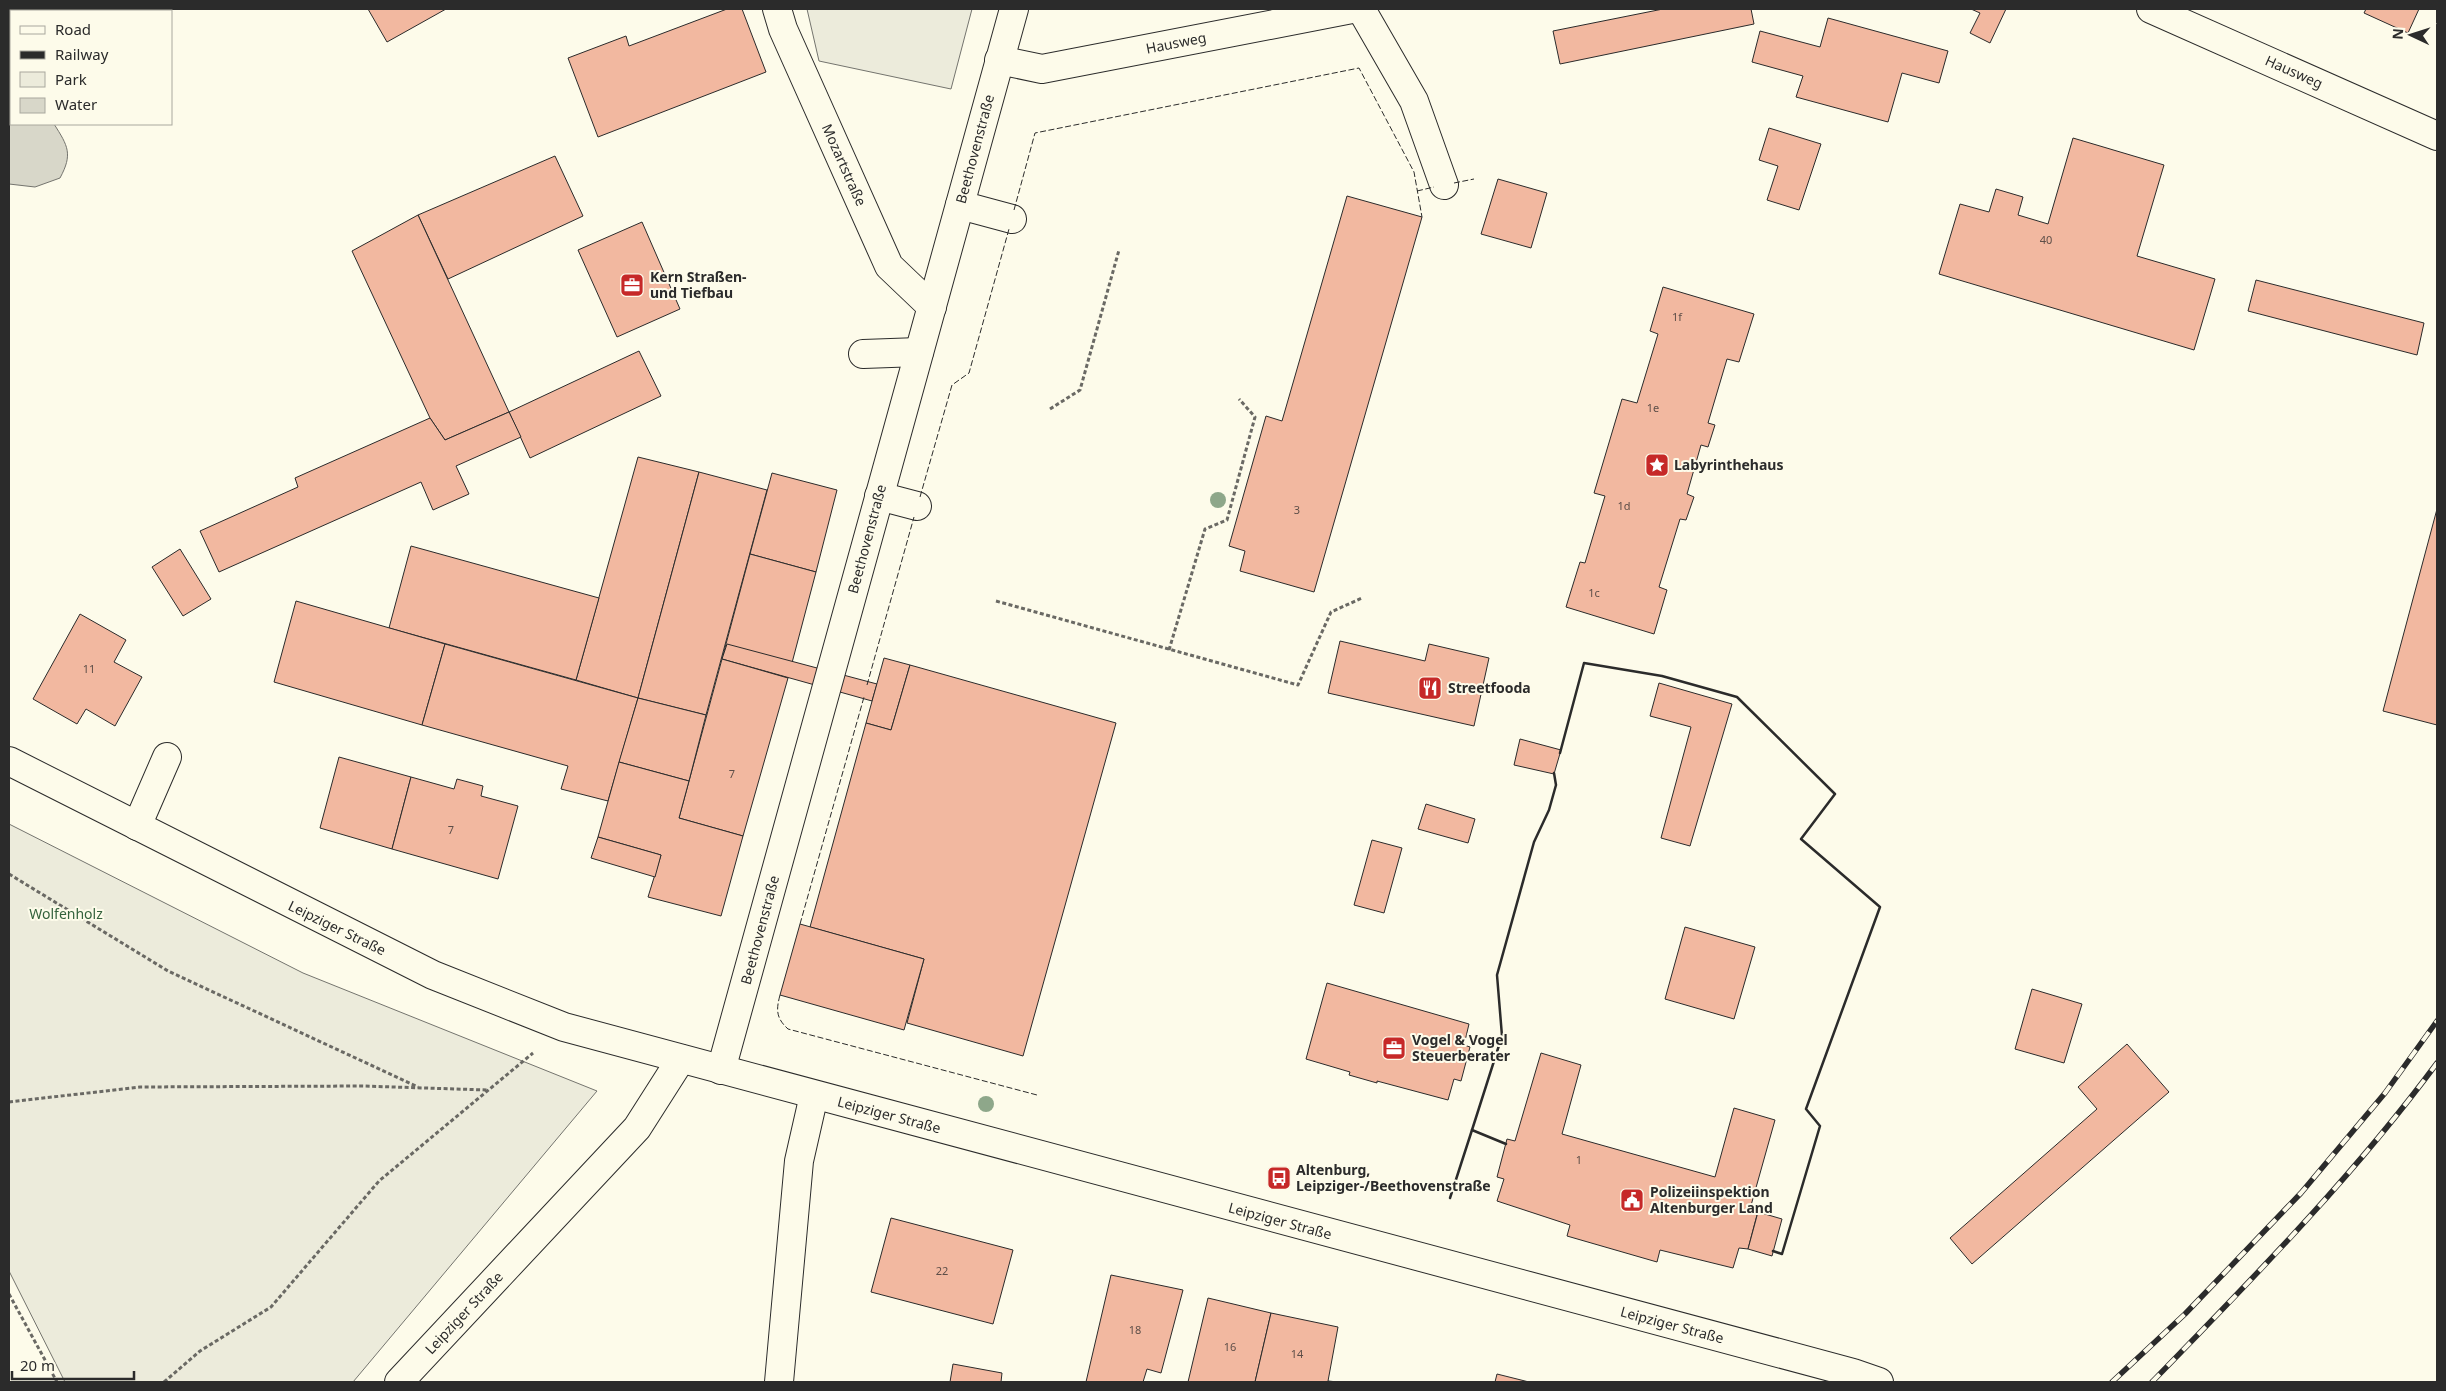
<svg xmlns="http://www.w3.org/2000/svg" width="2446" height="1391" viewBox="0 0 2446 1391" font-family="'Noto Sans',sans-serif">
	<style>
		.green { fill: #ecebdb; stroke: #74746e }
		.water { fill: #d8d7c9; stroke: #74746e }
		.building { fill: #f2b8a0; stroke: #2b2b2b }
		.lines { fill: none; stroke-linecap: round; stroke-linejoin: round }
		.minor-casing { stroke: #2b2b2b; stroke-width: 30 }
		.path { stroke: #6a6964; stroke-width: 3; stroke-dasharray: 4 2.5; stroke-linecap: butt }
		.minor { stroke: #fdfbea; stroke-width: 28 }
		.rail-casing { stroke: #2b2b2b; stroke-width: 5.5 }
		.rail { stroke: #fdfbea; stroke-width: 4; stroke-dasharray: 11; stroke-linecap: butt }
		.fence { stroke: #2b2b2b; stroke-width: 1; stroke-dasharray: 6 2.5; stroke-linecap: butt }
		.wall { stroke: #2b2b2b; stroke-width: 2.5 }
		.tree { fill: #8ea78a }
		.labels { text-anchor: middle; stroke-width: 4; stroke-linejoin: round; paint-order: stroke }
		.number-label { font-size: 11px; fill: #5d4e48 }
		.street-label { font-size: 14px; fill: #2b2b2b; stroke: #fdfbea }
		.poi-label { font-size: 14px; font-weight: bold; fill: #2b2b2b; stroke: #fdfbea; text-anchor: start }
		.park-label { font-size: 14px; fill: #34623c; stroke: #fdfbea }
	</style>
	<rect width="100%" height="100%" fill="#fdfbea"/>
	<g class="green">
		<polygon points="807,9 972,9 951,89 819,61"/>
		<polygon points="9,824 303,973 597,1091 353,1382 65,1382 9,1271"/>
	</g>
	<path class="water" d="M9 34 11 37V124H54C68 146 73 154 60 178L35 187 9 184Z"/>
	<g class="building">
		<polygon points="368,9 446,9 387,42"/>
		<polygon points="727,9 742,9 766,72 598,137 568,58 626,36 629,46"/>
		<polygon points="1663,9 1751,9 1754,24 1560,64 1553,31"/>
		<polygon points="1971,9 2006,9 1990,43 1970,33 1980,13"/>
		<polygon points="2366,9 2419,9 2408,33 2364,13"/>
		<polygon points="1828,18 1948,51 1939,83 1902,73 1888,122 1796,97 1803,76 1752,62 1760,31 1820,47"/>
		<polygon points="1769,128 1821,144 1799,210 1767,200 1778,166 1759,160"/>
		<polygon points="2073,138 2164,165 2137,256 2215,279 2194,350 1939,274 1960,204 1989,212 1996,189 2023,197 2018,215 2048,224"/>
		<polygon points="555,156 583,216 448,279 418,215"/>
		<polygon points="1498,179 1547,193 1531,248 1481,234"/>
		<polygon points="1347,196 1422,217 1314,592 1240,571 1245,551 1229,546 1266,416 1282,421"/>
		<polygon points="418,215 509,412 445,440 430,418 352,251"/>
		<polygon points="642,222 680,309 617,337 578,250"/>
		<polygon points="2256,280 2424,323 2417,355 2248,311"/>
		<polygon points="1663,287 1754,314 1739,362 1727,359 1708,423 1715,425 1708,447 1701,445 1687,494 1694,497 1686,520 1680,519 1659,587 1667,590 1654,634 1566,607 1580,562 1585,563 1605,496 1594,493 1622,399 1637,403 1658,334 1650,331"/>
		<polygon points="639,351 661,396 530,458 509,412"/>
		<polygon points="509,412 521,437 456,466 469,494 433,510 421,482 219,572 200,531 298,487 295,478 430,418 445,440"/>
		<polygon points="638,457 699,472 638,698 576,680"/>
		<polygon points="699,472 767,490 706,715 638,698"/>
		<polygon points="772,473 837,490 816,572 750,554"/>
		<polygon points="2437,509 2437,725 2383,711"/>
		<polygon points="411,546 599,598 576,680 389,628"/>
		<polygon points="180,549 211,599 183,616 152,567"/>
		<polygon points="750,554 816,572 788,678 722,659"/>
		<polygon points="296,601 445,644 422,725 274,682"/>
		<polygon points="80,614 126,640 114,662 142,677 115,726 86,709 77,724 33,699"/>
		<polygon points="1340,641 1425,661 1429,644 1489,658 1474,726 1328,693"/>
		<polygon points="445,644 638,698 608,801 561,789 568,766 422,725"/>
		<polygon points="727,644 877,684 872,701 722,659"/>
		<polygon points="884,658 910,665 891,730 866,723"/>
		<polygon points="722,659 788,678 743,836 679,818"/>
		<polygon points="910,665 1116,723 1023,1056 907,1023 924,959 810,927 866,723 891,730"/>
		<polygon points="1659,683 1732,704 1690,846 1661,838 1691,727 1650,716"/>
		<polygon points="638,698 706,715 689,781 619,762"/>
		<polygon points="1520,739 1561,750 1554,774 1514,765"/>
		<polygon points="339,757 411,777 392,849 320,828"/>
		<polygon points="619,762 689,781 679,818 743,836 721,916 648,897 661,855 598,837"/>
		<polygon points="411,777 454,789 457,779 483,786 481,796 518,806 498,879 392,849"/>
		<polygon points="1426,804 1475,819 1468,843 1418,829"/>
		<polygon points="598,837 661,855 655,877 591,858"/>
		<polygon points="1372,840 1402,848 1384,913 1354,905"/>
		<polygon points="800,924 924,959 904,1030 780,995"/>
		<polygon points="1685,927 1755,947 1734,1019 1665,999"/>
		<polygon points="1327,983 1469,1024 1464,1045 1470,1047 1461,1081 1454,1079 1448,1100 1377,1081 1377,1083 1349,1075 1350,1072 1306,1059"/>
		<polygon points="2032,989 2082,1004 2064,1063 2015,1049"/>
		<polygon points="2127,1044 2169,1092 1972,1264 1950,1238 2097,1109 2078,1087"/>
		<polygon points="1541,1053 1581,1065 1562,1134 1715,1177 1734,1108 1775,1120 1750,1209 1758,1211 1748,1249 1739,1248 1733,1268 1660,1250 1657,1262 1567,1236 1570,1225 1497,1201 1504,1179 1497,1177 1507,1139 1515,1141"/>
		<polygon points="1758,1212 1782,1219 1772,1256 1748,1249"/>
		<polygon points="891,1218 1013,1250 993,1324 871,1292"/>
		<polygon points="1111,1275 1183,1290 1161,1373 1147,1369 1143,1382 1086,1382"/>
		<polygon points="1208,1298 1271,1313 1255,1382 1188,1382"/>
		<polygon points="1271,1313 1338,1327 1328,1381 1338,1382 1255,1382"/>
		<polygon points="953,1364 1002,1373 1001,1382 950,1382"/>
		<polygon points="1497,1374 1529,1382 1495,1382"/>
	</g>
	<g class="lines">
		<g class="minor-casing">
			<g id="minor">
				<polyline points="777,9 783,29 889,266 932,307"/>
				<polyline points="1361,9 1414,101 1444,185"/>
				<polyline points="2151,9 2437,136"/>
				<polyline points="999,60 1042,69 1352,9"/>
				<polyline points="960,205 1012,219"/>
				<polyline points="863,354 919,352"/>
				<polyline points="879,496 917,506"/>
				<polyline points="9,761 433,975 564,1027 1853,1373 1879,1382"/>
				<polyline points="137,826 167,757"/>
				<polyline points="721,1070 1014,9"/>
				<polyline points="399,1382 637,1128 681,1059"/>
				<polyline points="779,1382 799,1161 814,1095"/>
			</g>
		</g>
		<g class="path">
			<polyline points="1050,409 1080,390 1119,250"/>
			<polyline points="996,601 1298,685 1331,612 1362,598"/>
			<polyline points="1169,650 1205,529 1227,520 1255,417 1239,399"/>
			<polyline points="9,874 168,971 418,1087"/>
			<polyline points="9,1102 140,1087 363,1086 487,1090"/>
			<polyline points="9,1294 57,1382"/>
			<polyline points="164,1382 200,1351 271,1307 379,1181 533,1053"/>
		</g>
		<use href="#minor" class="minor"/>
		<g class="rail-casing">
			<g id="rail">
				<polyline points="2112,1382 2185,1314 2301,1193 2385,1093 2437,1021"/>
				<path d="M2152 1382C2252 1279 2352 1178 2437 1063"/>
			</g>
		</g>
		<use href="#rail" class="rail"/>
		<g class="fence">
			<polyline points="1454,183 1474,179"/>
			<polyline points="1417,191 1434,187"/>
			<polyline points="1014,210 1035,133 1359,68 1414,172 1422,217"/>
			<polyline points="920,497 952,385 969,373 1009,229"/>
			<polyline points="867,685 914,517"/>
			<polyline points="800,924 864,697"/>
			<path d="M780 995C776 1010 776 1018 788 1029L1037 1095"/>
		</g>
		<g class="wall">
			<polyline points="1560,753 1584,663 1662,676 1737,697 1835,794 1801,839 1880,907 1806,1109 1820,1126 1782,1254 1773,1251"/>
			<polyline points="1506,1144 1472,1130 1502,1036 1497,975 1534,842 1549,810 1556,785 1554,773"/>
			<polyline points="1450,1198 1472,1130"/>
		</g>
	</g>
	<g class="tree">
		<circle cx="1218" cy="500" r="8"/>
		<circle cx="986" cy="1104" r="8"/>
	</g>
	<defs>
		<g id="office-square" transform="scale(1.25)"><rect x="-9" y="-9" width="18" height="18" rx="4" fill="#c62828" stroke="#fdfbea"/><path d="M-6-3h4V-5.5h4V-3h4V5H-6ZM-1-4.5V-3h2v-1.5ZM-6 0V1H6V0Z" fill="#fff"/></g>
		<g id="sight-square" transform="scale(1.25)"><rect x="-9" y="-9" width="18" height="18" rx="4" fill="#c62828" stroke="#fdfbea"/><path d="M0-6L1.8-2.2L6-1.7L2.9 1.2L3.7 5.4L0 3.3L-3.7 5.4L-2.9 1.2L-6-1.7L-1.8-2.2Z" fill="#fff"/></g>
		<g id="restaurant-square" transform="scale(1.25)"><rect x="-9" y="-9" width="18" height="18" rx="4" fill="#c62828" stroke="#fdfbea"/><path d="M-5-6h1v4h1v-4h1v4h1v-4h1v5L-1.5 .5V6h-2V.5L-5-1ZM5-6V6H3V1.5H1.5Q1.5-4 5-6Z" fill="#fff"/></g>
		<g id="bus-square" transform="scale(1.25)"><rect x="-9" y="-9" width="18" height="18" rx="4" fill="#c62828" stroke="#fdfbea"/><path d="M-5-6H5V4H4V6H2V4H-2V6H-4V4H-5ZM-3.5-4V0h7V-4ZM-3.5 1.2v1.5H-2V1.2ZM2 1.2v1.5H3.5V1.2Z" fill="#fff"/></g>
		<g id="civic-square" transform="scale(1.25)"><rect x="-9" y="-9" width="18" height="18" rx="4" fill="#c62828" stroke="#fdfbea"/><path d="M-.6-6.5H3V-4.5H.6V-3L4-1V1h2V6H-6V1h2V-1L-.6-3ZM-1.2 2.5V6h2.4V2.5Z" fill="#fff"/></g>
	</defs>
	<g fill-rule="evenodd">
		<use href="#office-square" x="632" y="285"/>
		<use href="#sight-square" x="1657" y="465"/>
		<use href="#restaurant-square" x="1430" y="688"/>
		<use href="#office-square" x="1394" y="1048"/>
		<use href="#bus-square" x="1279" y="1178"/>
		<use href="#civic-square" x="1632" y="1200"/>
	</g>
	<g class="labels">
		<g class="number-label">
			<text x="2046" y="244">40</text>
			<text x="1677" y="321">1f</text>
			<text x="1653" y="412">1e</text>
			<text x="1624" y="510">1d</text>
			<text x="1297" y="514">3</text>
			<text x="1594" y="597">1c</text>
			<text x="89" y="673">11</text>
			<text x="732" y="778">7</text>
			<text x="451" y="834">7</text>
			<text x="1579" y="1164">1</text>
			<text x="942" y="1275">22</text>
			<text x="1135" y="1334">18</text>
			<text x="1230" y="1351">16</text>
			<text x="1297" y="1358">14</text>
		</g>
		<g class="street-label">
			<text transform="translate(1176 43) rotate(-11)" y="5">Hausweg</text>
			<text transform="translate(2294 72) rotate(24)" y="5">Hausweg</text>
			<text transform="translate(975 149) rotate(-75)" y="5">Beethovenstraße</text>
			<text transform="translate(844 165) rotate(66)" y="5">Mozartstraße</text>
			<text transform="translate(867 539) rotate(-75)" y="5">Beethovenstraße</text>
			<text transform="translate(337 928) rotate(26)" y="5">Leipziger Straße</text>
			<text transform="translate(760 930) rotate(-75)" y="5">Beethovenstraße</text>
			<text transform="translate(889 1115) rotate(15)" y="5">Leipziger Straße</text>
			<text transform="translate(1280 1221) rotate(15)" y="5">Leipziger Straße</text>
			<text transform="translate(464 1313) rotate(-47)" y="5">Leipziger Straße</text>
			<text transform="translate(1672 1325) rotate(15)" y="5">Leipziger Straße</text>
		</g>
		<g class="poi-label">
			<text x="650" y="282">Kern Straßen-<tspan x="650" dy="16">und Tiefbau</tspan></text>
			<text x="1674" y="470">Labyrinthehaus</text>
			<text x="1448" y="693">Streetfooda</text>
			<text x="1412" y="1045">Vogel &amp; Vogel<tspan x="1412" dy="16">Steuerberater</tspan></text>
			<text x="1296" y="1175">Altenburg,<tspan x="1296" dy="16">Leipziger-/Beethovenstraße</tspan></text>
			<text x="1650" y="1197">Polizeiinspektion<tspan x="1650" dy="16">Altenburger Land</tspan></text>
		</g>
		<g class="park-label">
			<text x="66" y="919">Wolfenholz</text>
		</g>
	</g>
	<rect width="2446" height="1391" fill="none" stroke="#2b2b2b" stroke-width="20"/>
	<rect x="10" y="10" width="162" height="115" fill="#fdfbea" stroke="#a9a89e"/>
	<rect x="20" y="26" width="25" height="8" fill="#fdfbea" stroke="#a9a89e"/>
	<text x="55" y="35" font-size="15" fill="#2b2b2b">Road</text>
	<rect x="20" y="51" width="25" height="8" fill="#2b2b2b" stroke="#a9a89e"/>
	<text x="55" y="60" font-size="15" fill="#2b2b2b">Railway</text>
	<rect x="20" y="72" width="25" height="15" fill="#ecebdb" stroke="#a9a89e"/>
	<text x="55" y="85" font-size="15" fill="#2b2b2b">Park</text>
	<rect x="20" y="98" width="25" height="15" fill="#d8d7c9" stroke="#a9a89e"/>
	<text x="55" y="110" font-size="15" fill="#2b2b2b">Water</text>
	<g transform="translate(2411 35) rotate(274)" stroke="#fdfbea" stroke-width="4" paint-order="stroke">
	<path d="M0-4L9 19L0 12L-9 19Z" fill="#2b2b2b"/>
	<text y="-8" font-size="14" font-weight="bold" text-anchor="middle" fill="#2b2b2b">N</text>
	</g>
	<path d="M12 1371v8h122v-8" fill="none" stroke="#2b2b2b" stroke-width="2.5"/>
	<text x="20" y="1371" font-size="15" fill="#2b2b2b" stroke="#fdfbea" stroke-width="4" paint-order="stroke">20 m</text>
</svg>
